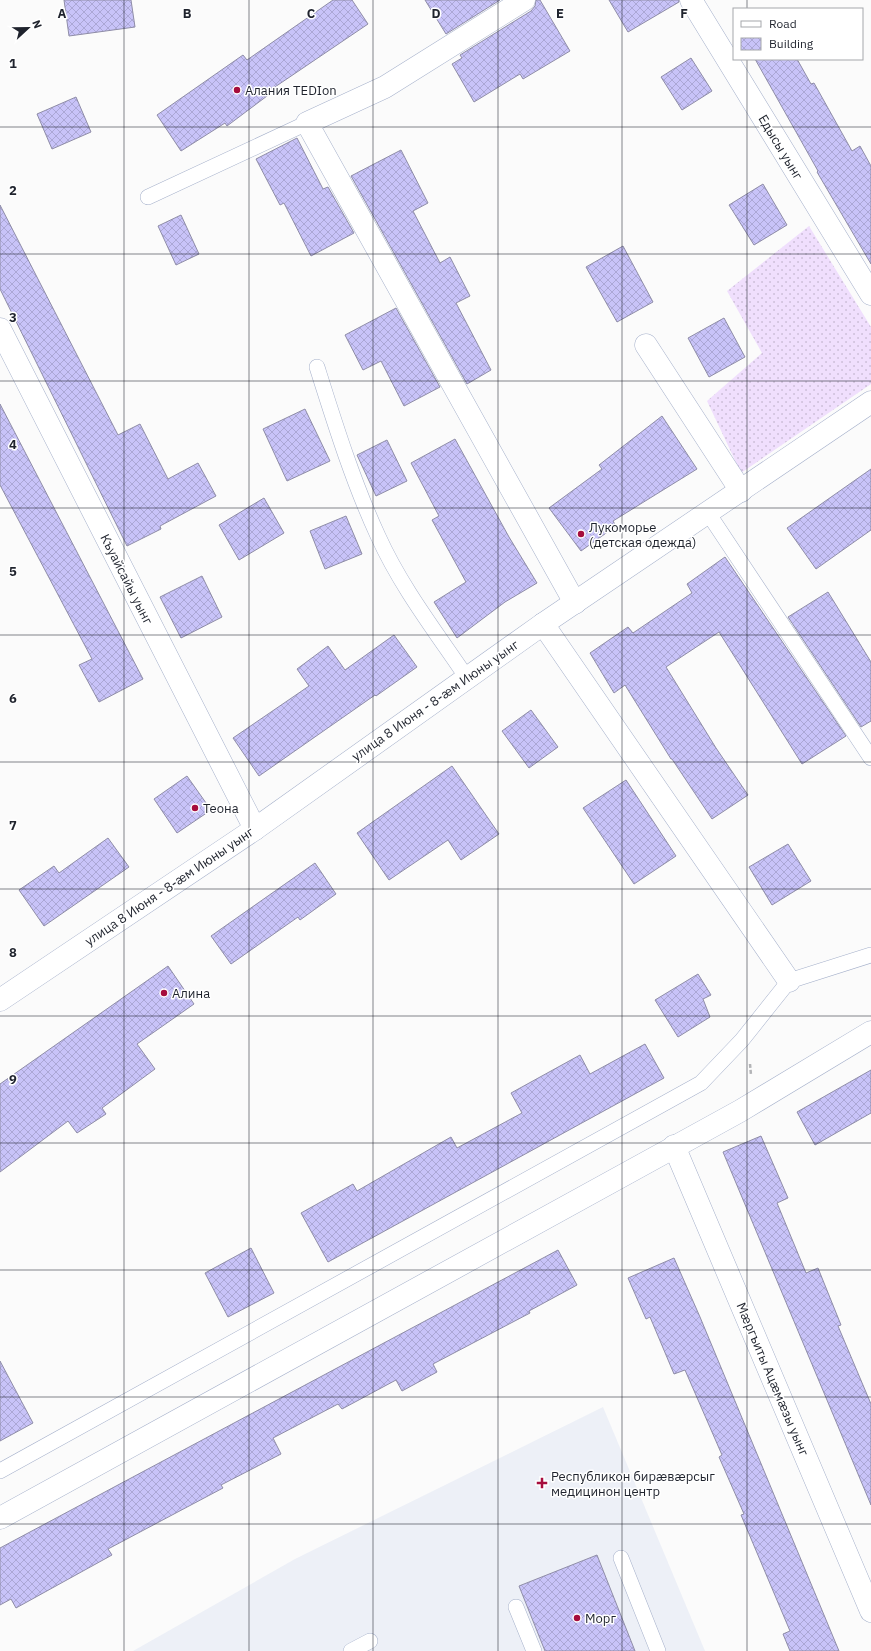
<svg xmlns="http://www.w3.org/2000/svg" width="871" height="1651" viewBox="0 0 871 1651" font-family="'IBM Plex Sans',sans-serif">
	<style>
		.built { fill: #edf0f7 }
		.grass { fill: url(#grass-dots) }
		.building { fill: url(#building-cross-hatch); stroke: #8f8da7 }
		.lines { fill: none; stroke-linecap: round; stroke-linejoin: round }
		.lane-casing { stroke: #a6b1cb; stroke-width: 16 }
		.street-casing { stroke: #a6b1cb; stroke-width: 23 }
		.secondary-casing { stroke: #a6b1cb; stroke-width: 23 }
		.highway-casing { stroke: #a6b1cb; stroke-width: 23 }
		.path { stroke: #b3b4b7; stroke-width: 2.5; stroke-dasharray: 4 2; stroke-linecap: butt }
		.lane { stroke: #fff; stroke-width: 15 }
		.street { stroke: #fff; stroke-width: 22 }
		.secondary { stroke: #fff; stroke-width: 22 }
		.highway { stroke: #fff; stroke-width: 22 }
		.grid { fill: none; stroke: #1f232d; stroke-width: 1; stroke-opacity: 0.55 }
		.poi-dot { fill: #a60d3d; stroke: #fff; stroke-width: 1.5 }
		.labels { text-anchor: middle; stroke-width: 3; stroke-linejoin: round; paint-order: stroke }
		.poi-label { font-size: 13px; fill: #1f232d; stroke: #fff; text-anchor: start }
		.street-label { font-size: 13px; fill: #1f232d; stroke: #fff }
		.grid-label { font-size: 13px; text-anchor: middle; font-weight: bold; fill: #1f232d; stroke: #fff; stroke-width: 3; stroke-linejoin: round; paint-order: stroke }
	</style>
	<defs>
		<pattern id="grass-dots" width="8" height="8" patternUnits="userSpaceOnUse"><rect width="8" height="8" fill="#f0dffd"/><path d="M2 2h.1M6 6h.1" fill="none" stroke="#cdbfd9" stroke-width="1.8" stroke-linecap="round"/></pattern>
		<pattern id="building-cross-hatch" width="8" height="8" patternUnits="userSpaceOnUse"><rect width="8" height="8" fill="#c8c3f8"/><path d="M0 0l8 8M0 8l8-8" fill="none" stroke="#aba7d5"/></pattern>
	</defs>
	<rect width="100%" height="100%" fill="#fbfbfb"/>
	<polygon class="built" points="603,1407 705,1651 133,1651 295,1559"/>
	<polygon class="grass" points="809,226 871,327 871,384 741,473 707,401 762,353 727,291"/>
	<g class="building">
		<polygon points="64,0 131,0 135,27 69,36"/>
		<polygon points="333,0 352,0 368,24 269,91 271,93 227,126 225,123 181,151 157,115 243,55 247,60"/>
		<polygon points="425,0 500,0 446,34"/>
		<polygon points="536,0 540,0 570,51 523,79 520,74 474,102 452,64 462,58 460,55 531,11 535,6"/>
		<polygon points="609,0 679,0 679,2 628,32"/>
		<polygon points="691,58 712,91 682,110 661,77"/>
		<polygon points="755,59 797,59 811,84 814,83 852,151 860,146 871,166 871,264 817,172 818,171"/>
		<polygon points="76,97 91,132 52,149 37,114"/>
		<polygon points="297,138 323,189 328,187 354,233 311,256 284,203 280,205 256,159"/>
		<polygon points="401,150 428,203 413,211 440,263 450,257 470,296 456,303 491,370 467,384 351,176"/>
		<polygon points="763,184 787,225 754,245 729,205"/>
		<polygon points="0,205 118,435 140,424 168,479 198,463 216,496 160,526 161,529 127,546 0,289"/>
		<polygon points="181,215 199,254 176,265 158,226"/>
		<polygon points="623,246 653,302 617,322 586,267"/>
		<polygon points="396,308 440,387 404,406 381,361 363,370 345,335"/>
		<polygon points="724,318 745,357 709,377 688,338"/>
		<polygon points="0,404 143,679 99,702 79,665 92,659 0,485"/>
		<polygon points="305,409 330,461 287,481 263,429"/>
		<polygon points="662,416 697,469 613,521 616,526 581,551 549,508 602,469 599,465"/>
		<polygon points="455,439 509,537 537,583 505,602 457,638 434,602 466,582 432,520 439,516 411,463"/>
		<polygon points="387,440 407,481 376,496 357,455"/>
		<polygon points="871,469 871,530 816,569 787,528"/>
		<polygon points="264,498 284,533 239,560 219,525"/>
		<polygon points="346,516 362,554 325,569 310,531"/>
		<polygon points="725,557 846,736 802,764 719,632 666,667 716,748 748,795 712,819 672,759 671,759 625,685 614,693 590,653 628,627 633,633 692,593 687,584"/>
		<polygon points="202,576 222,617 181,638 160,597"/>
		<polygon points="828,592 871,662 871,721 861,727 788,617"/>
		<polygon points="394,635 417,667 376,696 375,695 259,776 233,738 309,686 297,669 328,646 345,670"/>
		<polygon points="531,710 558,747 529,768 502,731"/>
		<polygon points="452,766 499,834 461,860 448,840 389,880 357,833"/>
		<polygon points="187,776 211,810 177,833 154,799"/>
		<polygon points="626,780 676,856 634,884 583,808"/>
		<polygon points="108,838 129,867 44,926 19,890 54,866 59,873"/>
		<polygon points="788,844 811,881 772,905 749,867"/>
		<polygon points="315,863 336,894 300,920 298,917 231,964 211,936"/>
		<polygon points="168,966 194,1004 137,1044 155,1069 102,1108 106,1114 77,1133 68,1121 0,1172 0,1084"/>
		<polygon points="698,974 711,995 703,999 710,1017 678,1037 655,1000"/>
		<polygon points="645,1044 664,1078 328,1262 301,1213 353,1184 357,1191 451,1137 457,1148 522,1113 511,1093 580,1055 590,1074"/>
		<polygon points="871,1070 871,1113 815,1145 797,1112"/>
		<polygon points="761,1136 788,1198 777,1203 806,1273 818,1268 841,1325 838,1326 871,1404 871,1505 723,1152"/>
		<polygon points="251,1248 274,1293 228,1317 205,1273"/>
		<polygon points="558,1250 577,1285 529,1311 530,1313 433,1364 437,1372 402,1391 396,1380 342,1409 338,1404 273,1438 281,1454 221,1485 223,1488 108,1549 112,1555 16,1608 11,1599 0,1605 0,1548"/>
		<polygon points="674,1258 700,1317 839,1651 790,1651 783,1634 790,1631 741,1515 744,1514 719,1457 722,1455 685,1370 674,1374 650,1317 646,1319 628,1278"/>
		<polygon points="0,1361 33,1423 0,1441"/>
		<polygon points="597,1555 635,1651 545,1651 519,1586"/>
	</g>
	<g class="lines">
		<g class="lane-casing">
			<g id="lane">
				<polyline points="148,197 307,123"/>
				<path d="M317 367C335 424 353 482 378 536 401 587 436 632 467 678"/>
				<polyline points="708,513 871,758"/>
				<polyline points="0,1471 701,1083 742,1040 789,981 871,955"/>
				<polyline points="621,1558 658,1651"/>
				<polyline points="516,1607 534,1651"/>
				<polyline points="351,1651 370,1641"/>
			</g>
		</g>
		<g class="street-casing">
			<g id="street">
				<polyline points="524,0 385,87 307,123 575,603"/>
				<polyline points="691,0 871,294"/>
				<polyline points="0,329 255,829"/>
				<polyline points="646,345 741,491"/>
				<polyline points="543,624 789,981"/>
				<polyline points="674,1146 871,1611"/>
			</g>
		</g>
		<g class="secondary-casing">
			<polyline id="secondary" points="0,1518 740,1111 871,1032"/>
		</g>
		<g class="highway-casing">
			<polyline id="highway" points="0,1000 255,829 543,624 871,402"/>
		</g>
		<polyline class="path" points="750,1064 751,1075"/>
		<use href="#lane" class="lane"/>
		<use href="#street" class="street"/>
		<use href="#secondary" class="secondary"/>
		<use href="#highway" class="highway"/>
	</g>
	<path class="grid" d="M124 0V1651M249 0V1651M373 0V1651M498 0V1651M622 0V1651M747 0V9M747 59V1651M0 127H871M0 254H871M0 381H871M0 508H871M0 635H871M0 762H871M0 889H871M0 1016H871M0 1143H871M0 1270H871M0 1397H871M0 1524H871"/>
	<g class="poi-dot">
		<circle cx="237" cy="90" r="4"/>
		<circle cx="581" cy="534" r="4"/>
		<circle cx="195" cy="808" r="4"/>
		<circle cx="164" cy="993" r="4"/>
		<path d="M540 1477h4v4h4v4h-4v4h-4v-4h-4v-4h4z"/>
		<circle cx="577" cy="1618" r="4"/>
	</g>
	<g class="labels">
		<g class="poi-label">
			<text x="245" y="95">Алания ТEDIon</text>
			<text x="589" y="532">Лукоморье<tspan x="589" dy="15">(детская одежда)</tspan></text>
			<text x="203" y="813">Теона</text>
			<text x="172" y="998">Алина</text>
			<text x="551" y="1481">Республикон бирæвæрсыг<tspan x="551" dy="15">медицинон центр</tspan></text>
			<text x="585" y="1623">Морг</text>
		</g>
		<g class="street-label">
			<text transform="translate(781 147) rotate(59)" y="5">Едысы уынг</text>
			<text transform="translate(127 579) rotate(63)" y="5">Къуайсайы уынг</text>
			<text transform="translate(435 700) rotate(-35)" y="5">улица 8 Июня - 8-ӕм Июны уынг</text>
			<text transform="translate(169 886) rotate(-34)" y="5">улица 8 Июня - 8-ӕм Июны уынг</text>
			<text transform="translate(773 1379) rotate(67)" y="5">Мӕргъиты Ацӕмӕзы уынг</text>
		</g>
	</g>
	<g class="grid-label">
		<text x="62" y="18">A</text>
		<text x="187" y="18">B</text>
		<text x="311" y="18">C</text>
		<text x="436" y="18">D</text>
		<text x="560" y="18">E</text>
		<text x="684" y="18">F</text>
		<text x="13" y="68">1</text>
		<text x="13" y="195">2</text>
		<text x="13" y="322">3</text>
		<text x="13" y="449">4</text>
		<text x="13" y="576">5</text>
		<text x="13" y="703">6</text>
		<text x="13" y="830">7</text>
		<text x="13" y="957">8</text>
		<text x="13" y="1084">9</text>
	</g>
	<rect x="733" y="8" width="130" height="52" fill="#ffffff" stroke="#a5a7ab"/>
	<rect x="741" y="21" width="20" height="6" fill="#ffffff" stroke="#a5a7ab"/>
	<text x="769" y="28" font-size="12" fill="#1f232d">Road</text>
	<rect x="741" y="38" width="20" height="12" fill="url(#building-cross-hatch)" stroke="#a5a7ab"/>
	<text x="769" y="48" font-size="12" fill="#1f232d">Building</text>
	<g transform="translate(28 28) rotate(68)" stroke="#ffffff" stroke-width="3" paint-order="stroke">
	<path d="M0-3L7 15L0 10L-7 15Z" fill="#1f232d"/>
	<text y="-6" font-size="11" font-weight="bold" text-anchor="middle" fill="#1f232d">N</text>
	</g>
</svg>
